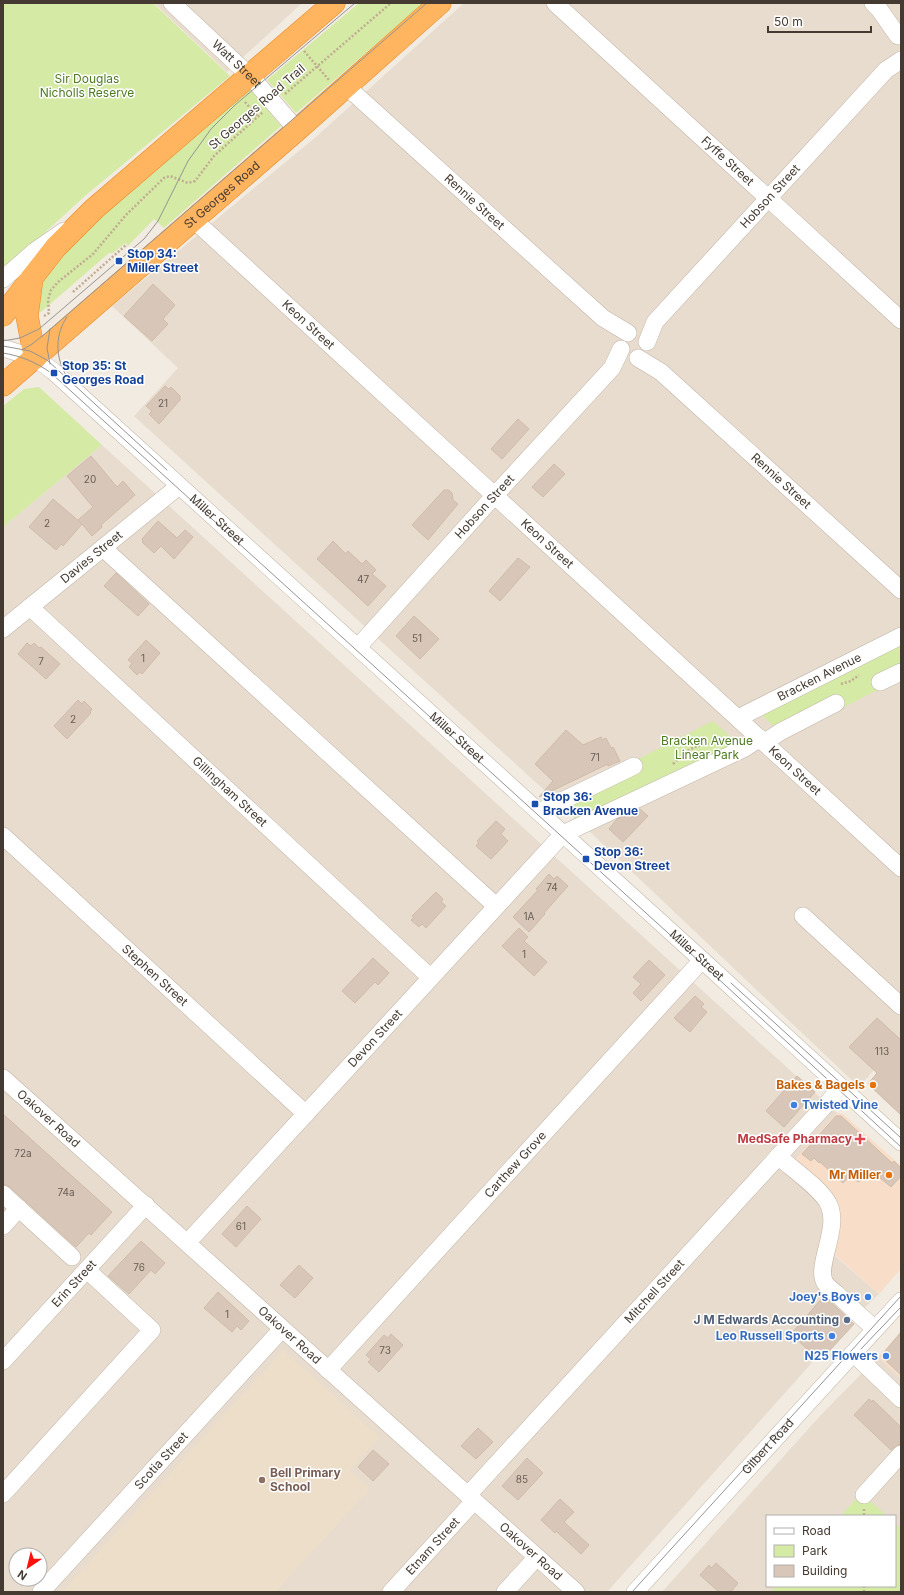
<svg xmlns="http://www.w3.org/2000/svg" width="904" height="1595" viewBox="0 0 904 1595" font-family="Inter,sans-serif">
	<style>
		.residential { fill: #e7dcce; fill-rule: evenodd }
		.commercial { fill: #f8dec9 }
		.education { fill: #eddec9 }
		.green { fill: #d5eba5 }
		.building { fill: #d8c7b8; stroke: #d0bba8 }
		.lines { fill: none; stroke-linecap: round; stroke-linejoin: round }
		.minor-casing { stroke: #c1b4a6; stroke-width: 18 }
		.highway-casing { stroke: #eb8722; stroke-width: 23 }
		.path { stroke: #c1ab93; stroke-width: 2.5; stroke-dasharray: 2 2; stroke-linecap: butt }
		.minor { stroke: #fff; stroke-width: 17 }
		.highway { stroke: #ffb55f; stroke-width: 22 }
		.tram { stroke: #939393; stroke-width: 1 }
		.transit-dot { fill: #1a4fb4; stroke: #fff; stroke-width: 1.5 }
		.food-dot { fill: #e8710a; stroke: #fff; stroke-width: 1.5 }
		.shop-dot { fill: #3f7fe0; stroke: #fff; stroke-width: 1.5 }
		.health-dot { fill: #e0444e; stroke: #fff; stroke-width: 1.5 }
		.service-dot { fill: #5c6f8a; stroke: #fff; stroke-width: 1.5 }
		.education-dot { fill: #8d6e63; stroke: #fff; stroke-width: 1.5 }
		.labels { text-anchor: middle; stroke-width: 3; stroke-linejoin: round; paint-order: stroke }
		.number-label { font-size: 10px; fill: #695d53 }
		.street-label { font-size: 12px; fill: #443a31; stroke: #fff }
		.park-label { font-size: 12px; fill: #4e7a20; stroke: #fff }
		.transit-label { font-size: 12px; font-weight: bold; fill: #164399; stroke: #fff; text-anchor: start }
		.food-label { font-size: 12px; font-weight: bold; fill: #c56008; stroke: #fff; text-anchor: end }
		.shop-label { font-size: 12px; font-weight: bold; fill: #366cbe; stroke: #fff; text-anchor: end }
		.health-label { font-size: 12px; font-weight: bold; fill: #be3a42; stroke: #fff; text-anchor: end }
		.service-label { font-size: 12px; font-weight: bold; fill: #4e5e75; stroke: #fff; text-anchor: end }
		.education-label { font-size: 12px; font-weight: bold; fill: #785e54; stroke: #fff; text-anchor: start }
	</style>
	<rect width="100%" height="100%" fill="#f2ebe1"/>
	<g class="residential">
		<polygon points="154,3 302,3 227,72"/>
		<polygon points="464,3 901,3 901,1039 859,1087 587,829 134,416 178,368 112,306 317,136"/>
		<path d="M102 445 837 1113 795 1160 838 1231 835 1256 879 1294 843 1328 607 1592H3V527ZM16 1555H40V1579H16Z"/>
		<path d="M878 1357 901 1378V1592H662L819 1417ZM767 1516H895V1586H767Z"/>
	</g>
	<g class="commercial">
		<polygon points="837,1113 843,1114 901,1166 901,1269 879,1294 835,1255 838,1231 795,1160"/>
		<polygon points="901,1332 901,1378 878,1357"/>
	</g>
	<polygon class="education" points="283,1350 380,1437 350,1470 370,1489 275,1592 62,1592"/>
	<g class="green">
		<polygon points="3,3 153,3 230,76 86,195 3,271"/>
		<polygon points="359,3 424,3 296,113 267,80"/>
		<polygon points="249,87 281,126 164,228 154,219 128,246 125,243 113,253 109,253 41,312 36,313 39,292 50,266 89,224"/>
		<polygon points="39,387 102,445 3,527 3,406 24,389"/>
		<polygon points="901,631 901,678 785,737 750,704"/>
		<polygon points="713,721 748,753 587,829 556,801"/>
		<polygon points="861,1493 887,1516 841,1516"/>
		<polygon points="895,1524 901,1529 901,1592 771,1592 776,1586 895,1586"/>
	</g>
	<g class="building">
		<polygon points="153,284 175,305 163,319 168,324 152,341 124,316"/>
		<polygon points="165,386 169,389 171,387 180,396 180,400 159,424 149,414 152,411 146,406"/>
		<polygon points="518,419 529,429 502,459 491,449"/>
		<polygon points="91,456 117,487 123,481 135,495 101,525 102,527 92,536 82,524 63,546 61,544 56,550 29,527 53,499 81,523 78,520 93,507 67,476"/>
		<polygon points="554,464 565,474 543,497 532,487"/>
		<polygon points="444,490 449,490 452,493 453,500 458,504 428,540 412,525"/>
		<polygon points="158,521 177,538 185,530 193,537 174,559 161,546 154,553 142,542 143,541 142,539"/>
		<polygon points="333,541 346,554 348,551 362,564 366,560 376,570 372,574 386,586 368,606 317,559"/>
		<polygon points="518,558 530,567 500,601 489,591"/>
		<polygon points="116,573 149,604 138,616 104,586"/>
		<polygon points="414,616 439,639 420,659 396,636"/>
		<polygon points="146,640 160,653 142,674 140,672 137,675 129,667 132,663 128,660"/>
		<polygon points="27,643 31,646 34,643 39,648 41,647 60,664 46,679 18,654"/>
		<polygon points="78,700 82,704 84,701 92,709 90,712 91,713 67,739 54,726"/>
		<polygon points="566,730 583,745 601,737 602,740 606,738 611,748 613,747 620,761 608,766 608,764 539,797 553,781 535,764"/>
		<polygon points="640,809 648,816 623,842 609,829 617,819"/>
		<polygon points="496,821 505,829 501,834 508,841 491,859 476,846 479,842 477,841"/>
		<polygon points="549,874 554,879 557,876 568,886 544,913 545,914 529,932 513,917 538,890 536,889"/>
		<polygon points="436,892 443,899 441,902 446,906 426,928 422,924 419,927 411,920 414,917 412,916"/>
		<polygon points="519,928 528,937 524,941 547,962 534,976 502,946"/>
		<polygon points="373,958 389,973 378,985 375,982 355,1003 342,991"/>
		<polygon points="649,960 665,975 641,1001 633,993 641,984 633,977"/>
		<polygon points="695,996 704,1004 701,1007 707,1012 690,1032 674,1018"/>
		<polygon points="877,1018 901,1040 901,1115 868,1084 877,1073 849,1047"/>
		<polygon points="797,1076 815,1092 784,1127 766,1111"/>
		<polygon points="3,1114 112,1212 91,1235 89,1233 76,1247 10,1187 3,1184"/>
		<polygon points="836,1116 841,1116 892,1163 894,1161 901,1168 901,1176 891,1187 873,1172 858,1182 850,1175 843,1183 820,1162 819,1163 814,1158 811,1161 802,1154"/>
		<polygon points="247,1206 261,1219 236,1247 222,1234"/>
		<polygon points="141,1241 165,1263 155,1274 151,1270 129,1294 108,1276"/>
		<polygon points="299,1265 313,1278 295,1298 280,1285"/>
		<polygon points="218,1292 249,1321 241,1330 237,1326 232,1332 204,1308"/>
		<polygon points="824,1296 854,1324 820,1361 791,1334"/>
		<polygon points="901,1332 901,1375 881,1356"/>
		<polygon points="391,1334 403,1345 379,1372 368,1362 371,1359 366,1355 384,1335 388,1338"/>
		<polygon points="869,1399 872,1402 873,1400 901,1427 901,1444 898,1445 891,1450 854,1415"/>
		<polygon points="478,1428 493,1442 476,1459 461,1446"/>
		<polygon points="373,1450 389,1464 373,1481 358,1467"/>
		<polygon points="527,1458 543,1473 518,1500 502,1486"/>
		<polygon points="560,1499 574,1512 564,1522 589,1545 581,1554 556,1531 555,1533 541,1520"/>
		<polygon points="716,1563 738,1583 731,1592 719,1592 700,1575 709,1565 711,1568"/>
	</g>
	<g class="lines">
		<g class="minor-casing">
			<g id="minor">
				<path id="s1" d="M172 3 253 79 297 130"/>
				<path id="s2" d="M555 3 901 320"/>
				<polyline points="873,3 879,9 898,36"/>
				<path id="s3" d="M346 86 603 318 628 333"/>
				<path id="s4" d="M194 220 901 868"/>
				<polyline points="3,279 35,251 64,231"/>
				<path id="s5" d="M647 342 655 322 886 70 901 60"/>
				<path id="s6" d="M3 348 35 358 53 371 702 960 901 1142"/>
				<path id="s7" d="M638 358 661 372 901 590"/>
				<polyline points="103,548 496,906"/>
				<path id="s8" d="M30 607 430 977"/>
				<path id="s9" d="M3 629 179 486"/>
				<path id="s10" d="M358 647 495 495 612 368 621 349"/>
				<polyline points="880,682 901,672"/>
				<path id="s11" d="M738 718 901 636"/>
				<polyline points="764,743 780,732 836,703"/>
				<polyline points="539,812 634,766"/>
				<path id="s12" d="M3 836 306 1114"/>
				<polyline points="803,916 901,1006"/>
				<path id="s13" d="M3 1078 576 1592"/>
				<path d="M778 1156C792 1169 822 1189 829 1205 840 1229 815 1266 825 1283 828 1287 833 1291 837 1294 849 1306 862 1317 875 1329"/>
				<polyline points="3,1194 72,1257"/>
				<polyline points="3,1226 19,1208"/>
				<path id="s14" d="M187 1243 563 834 745 748 760 738"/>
				<polyline points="853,1353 901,1399"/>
				<path id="s15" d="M3 1361 146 1205"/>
				<path id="s16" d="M328 1370 702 960"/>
				<polyline points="3,1494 152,1330 87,1270"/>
				<path id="s17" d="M468 1495 841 1088"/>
				<polyline points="864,1495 901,1454"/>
				<path id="s18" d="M41 1592 282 1329"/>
				<path id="s19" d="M391 1592 474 1501"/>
				<polyline points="505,1592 537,1557"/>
				<path id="s20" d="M635 1592 901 1301"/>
			</g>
		</g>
		<g class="highway-casing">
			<g id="highway">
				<polyline points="32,278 27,316 35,358"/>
				<polyline points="3,315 56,247 94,209 334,3"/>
				<path id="s21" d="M3 385 297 130 440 3"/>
			</g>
		</g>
		<g class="path">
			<polyline points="304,51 329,80"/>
			<polyline points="285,94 391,3"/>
			<polyline points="245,102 257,116"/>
			<polyline points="73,292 126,245"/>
			<polyline points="44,316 49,313 48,300 51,290 58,282 93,254 126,215 164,178 170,176 188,183 195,181 214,156 263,112"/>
			<polyline points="841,684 851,681 859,675"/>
			<polyline points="673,764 685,752 697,746 725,740"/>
			<polyline points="864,1509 864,1516"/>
			<polyline points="864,1592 864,1586"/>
		</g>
		<use href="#minor" class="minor"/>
		<use href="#highway" class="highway"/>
		<g class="tram">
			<polyline points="50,329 47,348 50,364"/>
			<polyline points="3,341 20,338 39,329 144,239 158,221 188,161 211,129 235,105 355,3"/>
			<polyline points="3,346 30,351 47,360 167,470"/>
			<polyline points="22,350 32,344 46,333 427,3"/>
			<path d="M3 353C21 356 36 362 51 373L700 962 901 1147"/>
			<path d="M66 375C55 357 55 334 67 317"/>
			<polyline points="731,983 901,1138"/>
			<polyline points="861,1349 901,1307"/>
			<polyline points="632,1592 901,1296"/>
		</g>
	</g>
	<g class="transit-dot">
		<rect x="115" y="257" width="8" height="8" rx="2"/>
		<rect x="50" y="369" width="8" height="8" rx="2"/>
		<rect x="531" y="800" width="8" height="8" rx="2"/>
		<rect x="582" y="855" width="8" height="8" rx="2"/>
	</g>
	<g class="food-dot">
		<circle cx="873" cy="1085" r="4"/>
		<circle cx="889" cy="1175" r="4"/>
	</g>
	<g class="shop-dot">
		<circle cx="794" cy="1105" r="4"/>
		<circle cx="868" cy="1297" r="4"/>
		<circle cx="832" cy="1336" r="4"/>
		<circle cx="886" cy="1356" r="4"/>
	</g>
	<path class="health-dot" d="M858 1133h4v4h4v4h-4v4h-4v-4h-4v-4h4z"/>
	<circle class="service-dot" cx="847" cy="1320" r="4"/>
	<circle class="education-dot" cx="262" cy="1480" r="4"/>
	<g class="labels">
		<g class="number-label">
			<text x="163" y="407">21</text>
			<text x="90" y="483">20</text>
			<text x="47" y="527">2</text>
			<text x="363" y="583">47</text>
			<text x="417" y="642">51</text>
			<text x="143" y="662">1</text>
			<text x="41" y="665">7</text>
			<text x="73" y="723">2</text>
			<text x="595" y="761">71</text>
			<text x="552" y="891">74</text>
			<text x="529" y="920">1A</text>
			<text x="524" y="958">1</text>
			<text x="882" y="1055">113</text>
			<text x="23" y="1157">72a</text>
			<text x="66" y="1196">74a</text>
			<text x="241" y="1230">61</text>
			<text x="139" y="1271">76</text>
			<text x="227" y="1318">1</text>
			<text x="385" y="1354">73</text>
			<text x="522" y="1483">85</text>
		</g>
		<g class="street-label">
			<text dy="4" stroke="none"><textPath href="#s1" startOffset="89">Watt Street</textPath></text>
			<text transform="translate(257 107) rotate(-41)" y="4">St Georges Road Trail</text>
			<text dy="4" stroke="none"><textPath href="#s2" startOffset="234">Fyffe Street</textPath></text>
			<text dy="4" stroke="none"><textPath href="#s21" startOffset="290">St Georges Road</textPath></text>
			<text dy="4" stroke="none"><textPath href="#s5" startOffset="192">Hobson Street</textPath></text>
			<text dy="4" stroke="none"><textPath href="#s3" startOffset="173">Rennie Street</textPath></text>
			<text dy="4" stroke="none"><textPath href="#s4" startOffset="155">Keon Street</textPath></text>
			<text dy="4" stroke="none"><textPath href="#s7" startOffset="189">Rennie Street</textPath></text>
			<text dy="4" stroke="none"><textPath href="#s10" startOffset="189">Hobson Street</textPath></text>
			<text dy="4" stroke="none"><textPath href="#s6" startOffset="277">Miller Street</textPath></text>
			<text dy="4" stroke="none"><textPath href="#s4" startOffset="479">Keon Street</textPath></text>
			<text dy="4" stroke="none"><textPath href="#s9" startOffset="114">Davies Street</textPath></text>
			<text dy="4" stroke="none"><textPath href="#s11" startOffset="91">Bracken Avenue</textPath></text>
			<text dy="4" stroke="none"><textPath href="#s6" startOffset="601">Miller Street</textPath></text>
			<text dy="4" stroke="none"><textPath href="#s4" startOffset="815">Keon Street</textPath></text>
			<text dy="4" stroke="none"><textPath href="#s8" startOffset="272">Gillingham Street</textPath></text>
			<text dy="4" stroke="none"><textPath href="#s6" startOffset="925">Miller Street</textPath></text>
			<text dy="4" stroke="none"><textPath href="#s12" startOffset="206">Stephen Street</textPath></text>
			<text dy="4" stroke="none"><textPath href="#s14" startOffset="278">Devon Street</textPath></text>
			<text dy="4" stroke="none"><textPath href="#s13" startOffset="61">Oakover Road</textPath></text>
			<text dy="4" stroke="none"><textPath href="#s16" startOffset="278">Carthew Grove</textPath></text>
			<text dy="4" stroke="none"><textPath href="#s15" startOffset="105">Erin Street</textPath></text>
			<text dy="4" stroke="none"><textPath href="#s17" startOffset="276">Mitchell Street</textPath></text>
			<text dy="4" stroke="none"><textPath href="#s13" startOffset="385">Oakover Road</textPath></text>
			<text dy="4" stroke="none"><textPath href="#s20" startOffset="197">Gilbert Road</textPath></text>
			<text dy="4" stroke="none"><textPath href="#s18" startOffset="178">Scotia Street</textPath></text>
			<text dy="4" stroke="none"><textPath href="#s19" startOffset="62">Etnam Street</textPath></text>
			<text dy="4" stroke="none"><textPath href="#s13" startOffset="709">Oakover Road</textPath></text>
		</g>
		<g class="park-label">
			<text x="87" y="83">Sir Douglas<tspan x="87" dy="14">Nicholls Reserve</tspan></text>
			<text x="707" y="745">Bracken Avenue<tspan x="707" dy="14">Linear Park</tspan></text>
		</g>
		<g class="transit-label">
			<text x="127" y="258">Stop 34:<tspan x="127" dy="14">Miller Street</tspan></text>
			<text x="62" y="370">Stop 35: St<tspan x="62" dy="14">Georges Road</tspan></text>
			<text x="543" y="801">Stop 36:<tspan x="543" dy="14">Bracken Avenue</tspan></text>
			<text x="594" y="856">Stop 36:<tspan x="594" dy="14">Devon Street</tspan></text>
		</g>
		<g class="food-label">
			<text x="865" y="1089">Bakes &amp; Bagels</text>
			<text x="881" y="1179">Mr Miller</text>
		</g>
		<g class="shop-label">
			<text x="802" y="1109" text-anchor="start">Twisted Vine</text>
			<text x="860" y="1301">Joey's Boys</text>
			<text x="824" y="1340">Leo Russell Sports</text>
			<text x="878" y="1360">N25 Flowers</text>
		</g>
		<g class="health-label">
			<text x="852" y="1143">MedSafe Pharmacy</text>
		</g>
		<g class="service-label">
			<text x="839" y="1324">J M Edwards Accounting</text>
		</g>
		<g class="education-label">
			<text x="270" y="1477">Bell Primary<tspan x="270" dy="14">School</tspan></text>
		</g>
	</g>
	<rect width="904" height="1595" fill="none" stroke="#443a31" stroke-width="8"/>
	<rect x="766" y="1515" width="130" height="72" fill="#ffffff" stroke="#b4b0ad"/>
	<rect x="774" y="1528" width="20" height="6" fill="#ffffff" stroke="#b4b0ad"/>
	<text x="802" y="1535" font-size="12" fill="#443a31">Road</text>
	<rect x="774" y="1545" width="20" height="12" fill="#d5eba5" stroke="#b4b0ad"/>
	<text x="802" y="1555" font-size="12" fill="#443a31">Park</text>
	<rect x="774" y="1565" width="20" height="12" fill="#d8c7b8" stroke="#b4b0ad"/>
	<text x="802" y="1575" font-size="12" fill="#443a31">Building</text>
	<g transform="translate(28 1567) rotate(215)"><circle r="19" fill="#ffffff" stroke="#b4b0ad"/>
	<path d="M0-3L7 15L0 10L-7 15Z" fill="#ff110b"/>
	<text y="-6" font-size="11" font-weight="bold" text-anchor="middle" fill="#443a31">N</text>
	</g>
	<path d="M768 26v6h103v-6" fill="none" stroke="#443a31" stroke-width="2"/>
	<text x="774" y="26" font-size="12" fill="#443a31" stroke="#ffffff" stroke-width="3" paint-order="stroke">50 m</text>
</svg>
